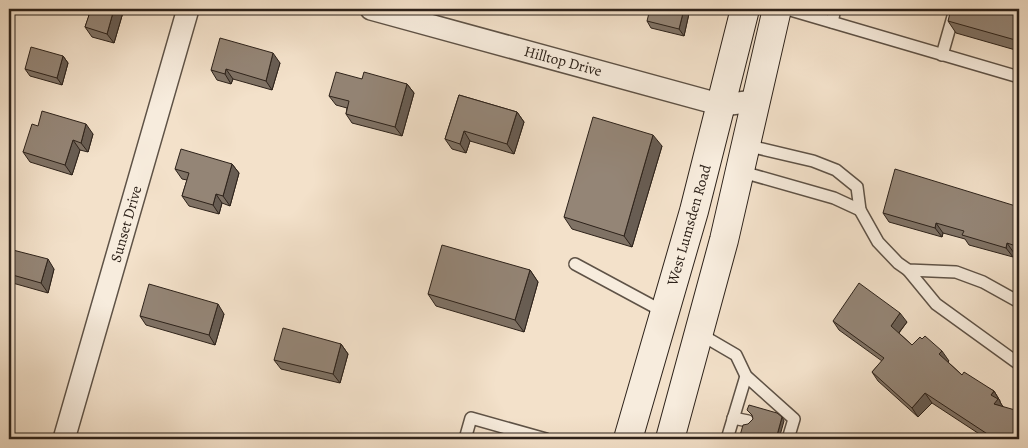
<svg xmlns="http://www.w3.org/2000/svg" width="1028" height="448" viewBox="0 0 1028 448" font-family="Alegreya,serif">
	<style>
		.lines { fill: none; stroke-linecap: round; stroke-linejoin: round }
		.lane-casing { stroke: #5e5246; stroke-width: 14 }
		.street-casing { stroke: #5e5246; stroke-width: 24 }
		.secondary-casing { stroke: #2d221a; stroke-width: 30 }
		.lane { stroke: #f7ecdd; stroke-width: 11 }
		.street { stroke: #f7ecdd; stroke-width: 21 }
		.secondary { stroke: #f7ecdd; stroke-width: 28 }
		.wall { fill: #7f7265; stroke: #2d221a }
		.shaded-wall { fill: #685d53; stroke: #2d221a }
		.building { fill: #948576; stroke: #2d221a }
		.labels { text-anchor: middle; stroke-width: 4; stroke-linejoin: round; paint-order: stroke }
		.street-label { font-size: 15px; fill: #2d221a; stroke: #f7ecdd }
	</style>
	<rect width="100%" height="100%" fill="#f3e1ca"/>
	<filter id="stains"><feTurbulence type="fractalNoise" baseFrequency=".004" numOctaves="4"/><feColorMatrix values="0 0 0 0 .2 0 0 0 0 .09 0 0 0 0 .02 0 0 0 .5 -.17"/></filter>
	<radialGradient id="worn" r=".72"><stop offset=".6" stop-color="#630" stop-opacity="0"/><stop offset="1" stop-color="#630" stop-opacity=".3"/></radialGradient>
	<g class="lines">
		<g class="lane-casing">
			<g id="lane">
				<polyline points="787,9 1019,77"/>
				<polyline points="832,22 835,9"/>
				<polyline points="942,55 954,13"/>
				<polyline points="745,145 813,161 836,170 857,187 860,210 878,242 898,263 908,270 956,272 983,282 1019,302"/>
				<polyline points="739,171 834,198 860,210"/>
				<polyline points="575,264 664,312"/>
				<polyline points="908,270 936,304 1019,364"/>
				<polyline points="700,334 736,355 746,376 794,419 788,439"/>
				<polyline points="733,418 748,421"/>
				<polyline points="465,439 471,418 546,439"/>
				<polyline points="727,439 746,376"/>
			</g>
		</g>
		<g class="street-casing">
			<g id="street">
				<polyline points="371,9 722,105 755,101"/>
				<polyline points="64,439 188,9"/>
			</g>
		</g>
		<g class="secondary-casing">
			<g id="secondary">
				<polyline points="628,439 694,211 745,9"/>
				<polyline points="670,439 724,240 777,9"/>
			</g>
		</g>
		<use href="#lane" class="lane"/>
		<use href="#street" class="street"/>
		<use href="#secondary" class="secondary"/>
	</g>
	<g class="wall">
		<polygon points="83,9 124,9 114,43 92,37 85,27 89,16"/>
		<polygon points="690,9 684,36 651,28 647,21"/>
		<polygon points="1019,9 1019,51 956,33 948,21"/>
		<polygon points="63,56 68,63 62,85 30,76 25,69"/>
		<polygon points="280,63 272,90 233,79 231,84 217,80 211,70"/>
		<polygon points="362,79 407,84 414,93 402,136 352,123 346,114 347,108 336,105 329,96"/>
		<polygon points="459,95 517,112 524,122 514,154 470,141 466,153 452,149 445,139"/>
		<polygon points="38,126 93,134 88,152 80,150 72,175 30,162 23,152"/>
		<polygon points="662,146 632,247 572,229 564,217"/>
		<polygon points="232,164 239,173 230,206 222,203 219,214 189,206 182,196 187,180 182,179 175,169"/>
		<polygon points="1019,207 1019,255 1014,253 1013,257 969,245 965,239 943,233 942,237 889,222 883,213"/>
		<polygon points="9,249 54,269 48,293 9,282"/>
		<polygon points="530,270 538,282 524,332 436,306 428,294"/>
		<polygon points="224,314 215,345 146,325 140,316"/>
		<polygon points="833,321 907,322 899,333 912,345 949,361 948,362 962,375 994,391 1000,401 1000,402 1019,439 987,439 932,403 918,417 878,381 872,372 882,361 839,330"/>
		<polygon points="341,344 348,354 340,383 281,369 274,360"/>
	</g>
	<g class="shaded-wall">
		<polygon points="114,9 124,9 114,43 107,34"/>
		<polygon points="684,9 690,9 684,36 679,29"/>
		<polygon points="273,53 280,63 272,90 266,81"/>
		<polygon points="63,56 68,63 62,85 57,78"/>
		<polygon points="226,69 233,79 231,84 225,74"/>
		<polygon points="407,84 414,93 402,136 395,127"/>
		<polygon points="517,112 524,122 514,154 507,144"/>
		<polygon points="86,124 93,134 88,152 81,143"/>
		<polygon points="464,131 470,141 466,153 460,144"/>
		<polygon points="653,135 662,146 632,247 624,236"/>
		<polygon points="73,140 80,150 72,175 65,165"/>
		<polygon points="232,164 239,173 230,206 223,196"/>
		<polygon points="216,194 222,203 219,214 213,205"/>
		<polygon points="936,223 943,233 942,237 935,228"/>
		<polygon points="1007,243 1014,253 1013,257 1006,248"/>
		<polygon points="48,259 54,269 48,293 41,283"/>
		<polygon points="530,270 538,282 524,332 515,320"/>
		<polygon points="218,304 224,314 215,345 209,335"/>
		<polygon points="900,313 907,322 897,335 891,326"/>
		<polygon points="341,344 348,354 340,383 333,374"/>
		<polygon points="942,351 949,361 946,364 939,354"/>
		<polygon points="994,391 1000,401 1000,402 1004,408 994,404 991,395"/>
		<polygon points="925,393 932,403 918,417 912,408"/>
		<polygon points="782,417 784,421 779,439 776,439"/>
	</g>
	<g class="building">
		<polygon points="90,9 114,9 107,34 85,27 91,9"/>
		<polygon points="650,9 684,9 679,29 647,21"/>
		<polygon points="951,9 1019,9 1019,41 948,21"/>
		<polygon points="220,38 273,53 266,81 226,69 225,74 211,70"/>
		<polygon points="31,47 63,56 57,78 25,69"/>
		<polygon points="336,72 362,79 364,72 407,84 395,127 346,114 349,101 329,96"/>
		<polygon points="459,95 517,112 507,144 464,131 460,144 445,139"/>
		<polygon points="42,111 86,124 81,143 73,140 65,165 23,152 32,124 38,126"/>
		<polygon points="593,117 653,135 624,236 564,217"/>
		<polygon points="181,149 232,164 223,196 216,194 213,205 182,196 189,173 175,169"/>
		<polygon points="895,169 1019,207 1019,247 1007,243 1006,248 962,235 964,231 936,223 935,228 883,213"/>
		<polygon points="442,245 530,270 515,320 428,294"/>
		<polygon points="9,249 48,259 41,283 9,274"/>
		<polygon points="859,283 900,313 891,326 912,345 920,337 922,339 925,336 942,351 939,354 962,375 964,372 994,391 991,395 998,399 994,404 1015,410 1019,413 1019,439 995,439 925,393 912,408 872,372 884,358 833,321"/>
		<polygon points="149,284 218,304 209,335 140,316"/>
		<polygon points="283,328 341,344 333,374 274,360"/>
		<polygon points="749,405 777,413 782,417 776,439 739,439 743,425 748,424 753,419 752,415 747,410"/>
		<polygon points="478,434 496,439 476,439"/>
	</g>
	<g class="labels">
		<g class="street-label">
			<text transform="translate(563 61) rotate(15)" y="5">Hilltop Drive</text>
			<text transform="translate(126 224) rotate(-74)" y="5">Sunset Drive</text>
			<text transform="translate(689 225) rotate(-74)" y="5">West Lumsden Road</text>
		</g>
	</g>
	<rect width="1028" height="448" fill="none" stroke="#f3e1ca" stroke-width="30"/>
	<rect x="10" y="10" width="1008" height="428" fill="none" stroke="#2d221a" stroke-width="2.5"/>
	<rect x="15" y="15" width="998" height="418" fill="none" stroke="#2d221a"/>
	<rect width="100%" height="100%" filter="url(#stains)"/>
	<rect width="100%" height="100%" fill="url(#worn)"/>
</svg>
